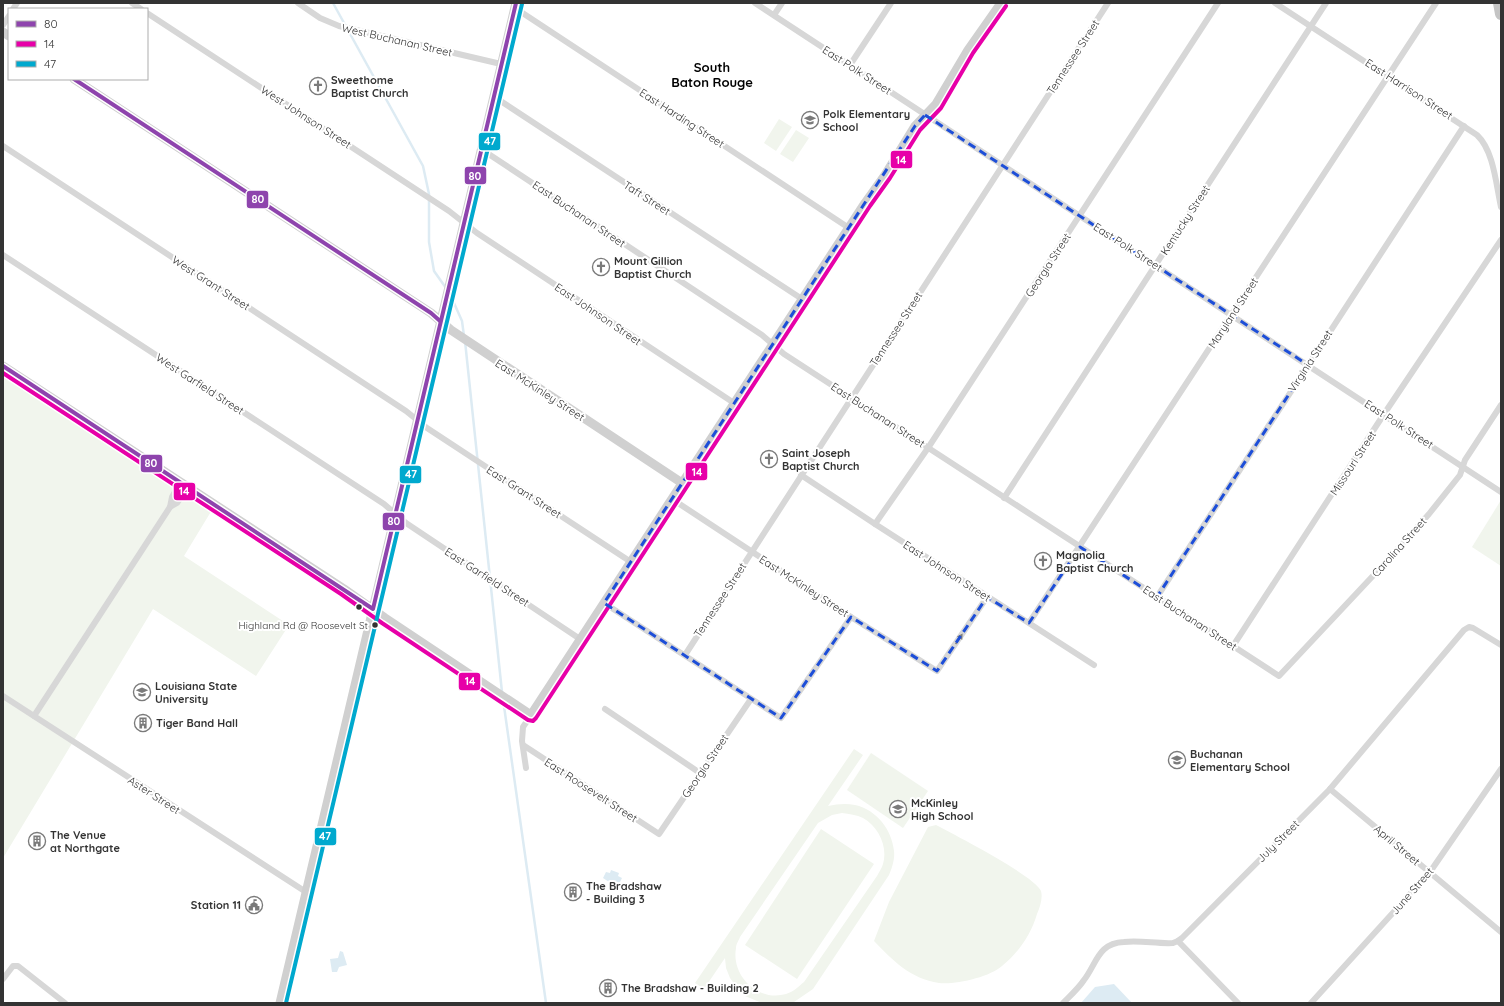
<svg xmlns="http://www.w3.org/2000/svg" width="1504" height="1006" viewBox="0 0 1504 1006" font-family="Quicksand,sans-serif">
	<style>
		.green { fill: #f1f5ed; fill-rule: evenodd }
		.water { fill: #ddebf3 }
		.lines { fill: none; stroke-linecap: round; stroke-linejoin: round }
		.stream { stroke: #ddebf3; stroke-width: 2.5 }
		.street { stroke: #d7d7d7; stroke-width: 6 }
		.secondary { stroke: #d0d0d0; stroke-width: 9 }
		.highway { stroke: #c4c4c4; stroke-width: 12 }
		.bus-1-casing { stroke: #fff; stroke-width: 7 }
		.bus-2-casing { stroke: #fff; stroke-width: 7 }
		.bus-3-casing { stroke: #fff; stroke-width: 7 }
		.bus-1 { stroke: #8e44ad; stroke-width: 4 }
		.bus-2 { stroke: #e700a8; stroke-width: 4 }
		.bus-3 { stroke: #00a9ce; stroke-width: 4 }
		.oneway { fill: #7d7d7d }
		.marked { fill: none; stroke: #1d4ed8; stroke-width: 3; stroke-dasharray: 8 5; stroke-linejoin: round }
		.bus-dot { fill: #333; stroke: #fff; stroke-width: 1.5 }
		.labels { text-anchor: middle; stroke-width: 4; stroke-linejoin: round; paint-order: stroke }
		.bus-label { font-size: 10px; fill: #333; stroke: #fff; text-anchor: end }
		.street-label { font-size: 11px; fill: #333; stroke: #fff }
		.poi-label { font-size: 11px; font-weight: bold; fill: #333; stroke: #fff; text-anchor: start }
		.quarter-label { font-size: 13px; font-weight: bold; fill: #000; stroke: #fff }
		.line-badge { stroke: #fff; stroke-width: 1.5 }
		.badge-label { font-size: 11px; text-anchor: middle; font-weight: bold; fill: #fff }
	</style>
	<rect width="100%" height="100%" fill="#fff"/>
	<g class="green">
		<polygon points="779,119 792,127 776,151 764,143"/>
		<polygon points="796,130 809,138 793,162 780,154"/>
		<polygon points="3,366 215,505 184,556 289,625 256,676 153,609 3,858"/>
		<polygon points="1501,500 1501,566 1472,547"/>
		<path d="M854 749 863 755 828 806C837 804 846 803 855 805 877 810 892 830 894 851 895 859 892 868 889 875L813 989 794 1002 762 1003 745 996 737 988 730 978 726 968 725 958 704 989 695 983ZM842 813C849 814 857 815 863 818 879 827 888 847 883 864 882 868 879 872 877 876L804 982C798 987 793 992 786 994 758 1002 731 976 736 948 736 944 739 940 740 937L818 823 832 815Z"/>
		<polygon points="871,753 928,791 903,828 847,790"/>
		<path d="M936 825C953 834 1035 876 1041 891 1043 898 1040 907 1037 914 1031 935 1018 953 1002 966 990 977 955 985 939 983 911 979 892 960 874 941L889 902 928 827Z"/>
		<polygon points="821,829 874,864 797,979 745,945"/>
	</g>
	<g class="water">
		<polygon points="611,870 619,873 618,876 622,878 619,884 609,882 603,878 606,872 610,873"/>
		<polygon points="340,951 343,952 347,965 339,967 337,972 332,972 330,959 338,958"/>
		<polygon points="1114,984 1132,1003 1081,1003 1095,987"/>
	</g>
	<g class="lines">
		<g class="stream">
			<polyline points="333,3 423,166 429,194 429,242 434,271 446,288"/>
			<polyline points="450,294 462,321 464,336"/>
			<polyline points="465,341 502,692"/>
			<polyline points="503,699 546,1003"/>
		</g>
		<g class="street">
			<polyline points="132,3 141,9"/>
			<polyline points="298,3 320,18 339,26 501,64"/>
			<polyline points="755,3 1501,492"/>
			<path d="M1275 3 1477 135C1494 151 1496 185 1501 207"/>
			<polyline points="515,8 849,228"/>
			<polyline points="13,9 17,3"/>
			<polyline points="147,13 449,211 477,233 734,403"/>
			<polyline points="774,15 782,3"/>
			<polyline points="3,25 9,16"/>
			<polyline points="850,65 891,3"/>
			<polyline points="493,96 802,299"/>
			<polyline points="3,146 406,411 427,428 631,562"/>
			<polyline points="481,149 762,335 784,354 1279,676 1385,563 1429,514 1460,475 1465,460 1501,405"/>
			<polyline points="3,255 384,504 406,523 580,639"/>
			<polyline points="801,475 875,524 1094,665"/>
			<polyline points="1004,498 1326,3"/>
			<polyline points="672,499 851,617 937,671 987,597"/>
			<polyline points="170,507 177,503 187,488"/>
			<polyline points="875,524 928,448 1218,3"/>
			<polyline points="1157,597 1464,126"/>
			<polyline points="604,603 781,718 851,617"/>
			<polyline points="1029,623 1436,3"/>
			<polyline points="1233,646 1384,414 1501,240"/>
			<polyline points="685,655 1108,3"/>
			<polyline points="3,696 306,892"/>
			<polyline points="605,709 700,773"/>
			<polyline points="34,716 170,507 172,497 180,483"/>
			<polyline points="523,745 659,834 751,699"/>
			<polyline points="526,768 522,741 523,727 531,715"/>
			<polyline points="1330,789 1501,932"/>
			<polyline points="1178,941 1238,1003"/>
			<polyline points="3,979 13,966 18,966 65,1003"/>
			<path d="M1063 1003C1070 996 1078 989 1084 980 1097 963 1098 943 1124 942 1140 940 1157 944 1173 943L1178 941 1182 938 1330 789 1464 630 1469 627 1473 628 1501 645"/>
			<polyline points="1311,1003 1430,872 1501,769"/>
		</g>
		<g class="secondary">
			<polyline points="3,32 9,36"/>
			<polyline points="74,79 431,313 451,330 682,483"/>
			<polyline points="3,366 344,589 385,618 531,715 865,203 885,175 915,126 936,104 968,50 1001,3"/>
			<polyline points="280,1003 516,3"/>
		</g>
		<polyline class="highway" points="1499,3 1501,14"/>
		<g class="bus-1-casing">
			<g id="bus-1">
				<polyline points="74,79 431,313 440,321"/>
				<polyline points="3,366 373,609 516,3"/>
			</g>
		</g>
		<g class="bus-2-casing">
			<polyline id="bus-2" points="3,373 341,594 382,623 528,720 533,721 536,718 870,206 890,178 920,130 941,108 973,53 1006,6"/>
		</g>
		<g class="bus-3-casing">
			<polyline id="bus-3" points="286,1003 522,4"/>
		</g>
		<use href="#bus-1" class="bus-1"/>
		<use href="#bus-2" class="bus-2"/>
		<use href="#bus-3" class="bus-3"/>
	</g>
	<defs><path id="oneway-solid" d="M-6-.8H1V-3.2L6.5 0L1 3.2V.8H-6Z"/></defs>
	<use class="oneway" href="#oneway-solid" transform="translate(959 639) rotate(-56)"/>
	<path class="marked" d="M925 115 1308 365 1157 597 1080 547 1029 623 987 597 937 671 851 617 781 718 604 603 915 126Z"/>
	<defs>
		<g id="church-ring" transform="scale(0.9)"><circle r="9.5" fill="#fff" stroke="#7a7a7a" stroke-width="1.5"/><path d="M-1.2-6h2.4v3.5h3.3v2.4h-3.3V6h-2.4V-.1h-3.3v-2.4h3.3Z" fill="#7a7a7a"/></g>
		<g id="school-ring" transform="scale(0.9)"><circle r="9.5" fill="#fff" stroke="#7a7a7a" stroke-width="1.5"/><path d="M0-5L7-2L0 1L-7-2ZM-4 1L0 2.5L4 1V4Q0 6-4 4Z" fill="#7a7a7a"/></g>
		<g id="university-ring" transform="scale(0.9)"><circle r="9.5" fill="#fff" stroke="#7a7a7a" stroke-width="1.5"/><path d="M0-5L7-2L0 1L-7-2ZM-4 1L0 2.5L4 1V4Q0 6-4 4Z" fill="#7a7a7a"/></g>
		<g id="building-ring" transform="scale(0.9)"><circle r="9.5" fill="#fff" stroke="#7a7a7a" stroke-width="1.5"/><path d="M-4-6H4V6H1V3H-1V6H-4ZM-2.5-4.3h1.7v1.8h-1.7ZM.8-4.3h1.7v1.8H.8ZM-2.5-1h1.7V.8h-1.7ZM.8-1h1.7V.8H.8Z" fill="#7a7a7a"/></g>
		<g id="civic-ring" transform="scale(0.9)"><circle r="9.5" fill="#fff" stroke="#7a7a7a" stroke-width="1.5"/><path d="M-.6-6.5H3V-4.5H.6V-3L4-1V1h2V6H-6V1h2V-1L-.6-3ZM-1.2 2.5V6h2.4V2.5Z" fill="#7a7a7a"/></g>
	</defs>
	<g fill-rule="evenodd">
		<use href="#church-ring" x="318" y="86"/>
		<use href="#school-ring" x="810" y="120"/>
		<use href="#church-ring" x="601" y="267"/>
		<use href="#church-ring" x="769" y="459"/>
		<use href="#church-ring" x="1043" y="561"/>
		<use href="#university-ring" x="142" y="692"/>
		<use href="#building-ring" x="143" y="723"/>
		<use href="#school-ring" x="1177" y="760"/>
		<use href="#school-ring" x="898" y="809"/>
		<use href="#building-ring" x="37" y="841"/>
		<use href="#building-ring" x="573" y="892"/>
		<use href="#civic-ring" x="254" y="905"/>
		<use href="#building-ring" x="608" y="988"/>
	</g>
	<g class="bus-dot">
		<circle cx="359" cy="607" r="3.5"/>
		<circle cx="375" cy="625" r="3.5"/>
	</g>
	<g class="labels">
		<g class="bus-label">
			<text x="368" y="629">Highland Rd @ Roosevelt St</text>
		</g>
		<g class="street-label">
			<text transform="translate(397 40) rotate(13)" y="4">West Buchanan Street</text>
			<text transform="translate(1073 57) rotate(-57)" y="4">Tennessee Street</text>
			<text transform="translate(857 70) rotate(33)" y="4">East Polk Street</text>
			<text transform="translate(1409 89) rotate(33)" y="4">East Harrison Street</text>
			<text transform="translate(306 117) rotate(33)" y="4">West Johnson Street</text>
			<text transform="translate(682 118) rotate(33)" y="4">East Harding Street</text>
			<text transform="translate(647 198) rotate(33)" y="4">Taft Street</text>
			<text transform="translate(579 214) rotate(34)" y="4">East Buchanan Street</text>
			<text transform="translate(1185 220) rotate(-57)" y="4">Kentucky Street</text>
			<text transform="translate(1128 247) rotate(33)" y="4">East Polk Street</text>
			<text transform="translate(1048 265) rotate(-57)" y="4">Georgia Street</text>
			<text transform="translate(211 283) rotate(33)" y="4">West Grant Street</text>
			<text transform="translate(1233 313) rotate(-57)" y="4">Maryland Street</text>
			<text transform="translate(598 314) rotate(34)" y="4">East Johnson Street</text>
			<text transform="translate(896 329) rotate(-57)" y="4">Tennessee Street</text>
			<text transform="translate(1310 361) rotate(-57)" y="4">Virginia Street</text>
			<text transform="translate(200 384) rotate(33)" y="4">West Garfield Street</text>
			<text transform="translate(540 390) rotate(33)" y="4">East McKinley Street</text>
			<text transform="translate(878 415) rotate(33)" y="4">East Buchanan Street</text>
			<text transform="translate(1399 424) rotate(33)" y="4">East Polk Street</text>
			<text transform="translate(1353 463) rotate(-57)" y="4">Missouri Street</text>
			<text transform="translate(524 492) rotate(33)" y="4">East Grant Street</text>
			<text transform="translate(1399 547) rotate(-48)" y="4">Carolina Street</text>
			<text transform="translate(947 571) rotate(33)" y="4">East Johnson Street</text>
			<text transform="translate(487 577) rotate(33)" y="4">East Garfield Street</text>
			<text transform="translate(804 586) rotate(33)" y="4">East McKinley Street</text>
			<text transform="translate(720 600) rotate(-57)" y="4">Tennessee Street</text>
			<text transform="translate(1190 618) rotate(33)" y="4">East Buchanan Street</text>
			<text transform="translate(705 766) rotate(-56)" y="4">Georgia Street</text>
			<text transform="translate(591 790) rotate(33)" y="4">East Roosevelt Street</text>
			<text transform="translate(154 795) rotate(33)" y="4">Aster Street</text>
			<text transform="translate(1278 841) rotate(-45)" y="4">July Street</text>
			<text transform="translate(1397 845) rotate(40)" y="4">April Street</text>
			<text transform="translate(1412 891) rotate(-49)" y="4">June Street</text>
		</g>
		<g class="poi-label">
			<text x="331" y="84">Sweethome<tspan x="331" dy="13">Baptist Church</tspan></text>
			<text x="823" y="118">Polk Elementary<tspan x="823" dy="13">School</tspan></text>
			<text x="614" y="265">Mount Gillion<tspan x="614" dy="13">Baptist Church</tspan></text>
			<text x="782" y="457">Saint Joseph<tspan x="782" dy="13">Baptist Church</tspan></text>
			<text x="1056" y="559">Magnolia<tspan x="1056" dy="13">Baptist Church</tspan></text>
			<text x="155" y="690">Louisiana State<tspan x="155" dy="13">University</tspan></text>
			<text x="156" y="727">Tiger Band Hall</text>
			<text x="1190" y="758">Buchanan<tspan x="1190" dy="13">Elementary School</tspan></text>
			<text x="911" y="807">McKinley<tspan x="911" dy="13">High School</tspan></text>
			<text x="50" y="839">The Venue<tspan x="50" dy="13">at Northgate</tspan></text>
			<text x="586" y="890">The Bradshaw<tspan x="586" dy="13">- Building 3</tspan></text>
			<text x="241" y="909" text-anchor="end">Station 11</text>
			<text x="621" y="992">The Bradshaw - Building 2</text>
		</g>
		<g class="quarter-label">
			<text x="712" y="72">South<tspan x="712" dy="15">Baton Rouge</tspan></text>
		</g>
	</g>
	<g class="line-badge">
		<rect x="478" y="132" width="23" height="19" rx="4" fill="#00a9ce"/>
		<rect x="890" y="150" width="23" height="19" rx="4" fill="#e700a8"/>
		<rect x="464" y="166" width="23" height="19" rx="4" fill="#8e44ad"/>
		<rect x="246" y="190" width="23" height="19" rx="4" fill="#8e44ad"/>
		<rect x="140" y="454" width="23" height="19" rx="4" fill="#8e44ad"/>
		<rect x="685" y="462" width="23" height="19" rx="4" fill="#e700a8"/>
		<rect x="399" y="465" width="23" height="19" rx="4" fill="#00a9ce"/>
		<rect x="173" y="482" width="23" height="19" rx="4" fill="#e700a8"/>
		<rect x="382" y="512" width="23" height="19" rx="4" fill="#8e44ad"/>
		<rect x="458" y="672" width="23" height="19" rx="4" fill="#e700a8"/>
		<rect x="314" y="827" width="23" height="19" rx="4" fill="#00a9ce"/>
	</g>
	<g class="badge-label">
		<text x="490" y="145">47</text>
		<text x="901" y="164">14</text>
		<text x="475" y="180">80</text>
		<text x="258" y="203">80</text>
		<text x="151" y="467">80</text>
		<text x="697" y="476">14</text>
		<text x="411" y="478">47</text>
		<text x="184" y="495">14</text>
		<text x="394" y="525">80</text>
		<text x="470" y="685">14</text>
		<text x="325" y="840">47</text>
	</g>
	<rect width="1504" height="1006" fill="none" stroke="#333333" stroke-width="8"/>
	<rect x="8" y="8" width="140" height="72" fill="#ffffff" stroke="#adadad"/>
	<rect x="16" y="21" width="20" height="6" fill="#8e44ad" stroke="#adadad"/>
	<text x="44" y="28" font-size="12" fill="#333333">80</text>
	<rect x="16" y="41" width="20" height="6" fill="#e700a8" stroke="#adadad"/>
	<text x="44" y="48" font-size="12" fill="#333333">14</text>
	<rect x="16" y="61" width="20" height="6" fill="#00a9ce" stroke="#adadad"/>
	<text x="44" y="68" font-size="12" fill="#333333">47</text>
</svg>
